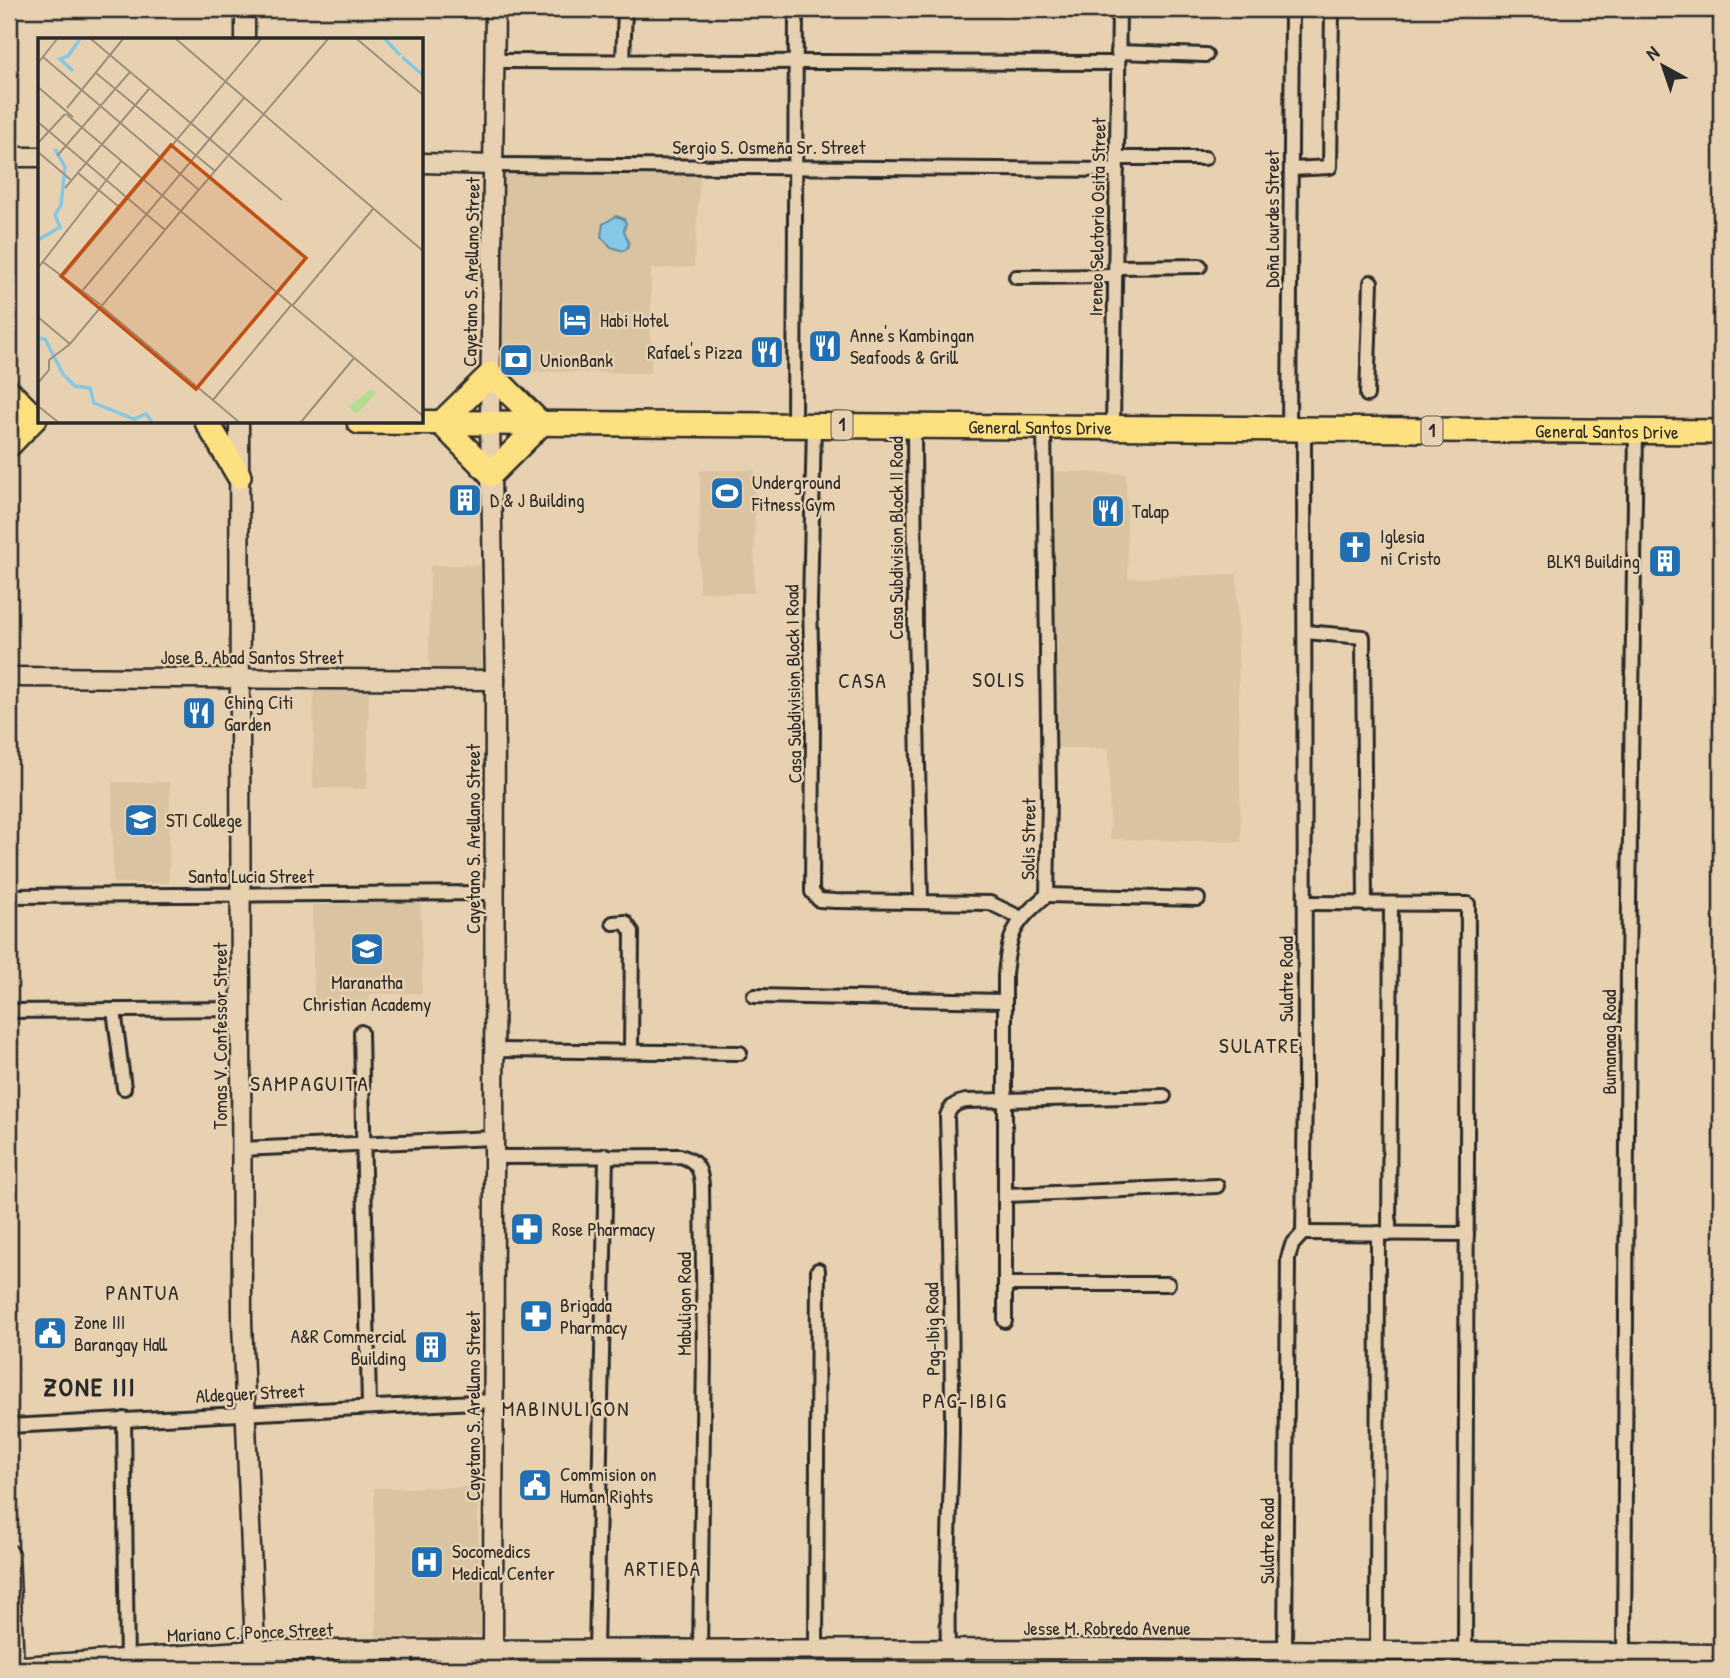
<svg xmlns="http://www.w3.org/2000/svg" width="1730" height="1678" viewBox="0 0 1730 1678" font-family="'Patrick Hand',sans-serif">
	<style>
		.built { fill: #dac3a0 }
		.water { fill: #84c8e5; stroke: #60899b; stroke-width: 2 }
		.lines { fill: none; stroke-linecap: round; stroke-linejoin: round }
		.street-casing { stroke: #2b2b2b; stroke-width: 18 }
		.secondary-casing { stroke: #2b2b2b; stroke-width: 23 }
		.highway-casing { stroke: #2b2b2b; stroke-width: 28 }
		.street { stroke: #e7d1b0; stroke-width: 12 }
		.secondary { stroke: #e7d1b0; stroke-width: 18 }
		.highway { stroke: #fde080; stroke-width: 23 }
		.labels { text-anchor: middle; stroke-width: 5; stroke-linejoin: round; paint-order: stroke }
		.shield { fill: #e7d1b0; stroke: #635d53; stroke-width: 2 }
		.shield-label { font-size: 18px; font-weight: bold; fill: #2b2b2b }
		.street-label { font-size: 19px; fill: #2b2b2b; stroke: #e7d1b0 }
		.poi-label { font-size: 19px; fill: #2b2b2b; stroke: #e7d1b0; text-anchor: start }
		.neighbourhood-label { font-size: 21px; letter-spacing: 2px; fill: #2b2b2b; stroke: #e7d1b0 }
		.district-label { font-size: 26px; font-weight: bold; letter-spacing: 2px; fill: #2b2b2b; stroke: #e7d1b0 }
		.inset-river { fill: none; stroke: #84c8e5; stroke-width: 3.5 }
		.inset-road { fill: none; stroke: #9c8f7b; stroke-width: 2 }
		.view { fill: #c25012; fill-opacity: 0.15; stroke: #c25012; stroke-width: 3.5 }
		.inset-edge { fill: none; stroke: #2b2b2b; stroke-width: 3.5 }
	</style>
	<rect width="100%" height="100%" fill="#e7d1b0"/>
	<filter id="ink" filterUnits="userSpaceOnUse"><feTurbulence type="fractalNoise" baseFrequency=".0143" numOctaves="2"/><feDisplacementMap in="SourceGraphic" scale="14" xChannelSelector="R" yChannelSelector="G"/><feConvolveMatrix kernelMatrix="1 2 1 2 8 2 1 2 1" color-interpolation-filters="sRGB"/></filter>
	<g filter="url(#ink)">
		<g class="built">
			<polygon points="500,173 700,176 694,267 651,269 651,373 499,371"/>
			<polygon points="700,470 755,470 754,593 699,592"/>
			<polygon points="1049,471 1126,474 1128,578 1237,574 1241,842 1110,839 1109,748 1050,748"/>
			<polygon points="430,565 482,565 482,668 429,668"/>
			<polygon points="314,687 369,687 367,789 313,788"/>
			<polygon points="112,782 170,782 169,883 113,883"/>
			<polygon points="421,902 422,993 369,994 369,1006 314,1007 312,905"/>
			<polygon points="477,1487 481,1636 376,1638 374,1488"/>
		</g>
		<polygon class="water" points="616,216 624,219 626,223 624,231 629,243 627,249 623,251 611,247 601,237 603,224"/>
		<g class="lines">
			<g class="street-casing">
				<g id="street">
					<polyline points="1118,52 1206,55"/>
					<polyline points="494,61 1118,63"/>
					<polyline points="623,61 625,9"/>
					<polyline points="1117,158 1205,158"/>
					<polyline points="493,165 1117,170"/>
					<polyline points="1291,169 1330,167 1332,9"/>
					<polyline points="1116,267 1200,266"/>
					<polyline points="1016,277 1115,276"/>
					<polyline points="1367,395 1371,282"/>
					<polyline points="794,425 796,9"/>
					<polyline points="814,425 810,605 813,726 812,892 819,900 835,901 990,903 1021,918"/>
					<polyline points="914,425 915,627 921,901"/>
					<polyline points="1113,427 1119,9"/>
					<polyline points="1289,430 1292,9"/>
					<polyline points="1305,632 1363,637 1365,904"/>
					<polyline points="1047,895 1198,899"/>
					<polyline points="9,896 493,893"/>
					<polyline points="1305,903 1468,904 1465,1652"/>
					<polyline points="613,923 625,922 632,932 631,1051"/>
					<polyline points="754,996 1004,1001"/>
					<polyline points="114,1010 124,1088"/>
					<polyline points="9,1011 241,1009"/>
					<polyline points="361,1032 369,1406"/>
					<polyline points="494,1050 740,1053"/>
					<polyline points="242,1149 493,1138"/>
					<path d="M493 1157 680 1156C696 1160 701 1169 702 1185L704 1354 700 1650"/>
					<polyline points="1006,1195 1217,1186"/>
					<polyline points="1303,1233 1467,1234"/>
					<polyline points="1389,1234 1391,904"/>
					<polyline points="1006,1284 1168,1284"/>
					<path d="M1005 1321V975C1009 933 1014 922 1047 895L1049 799 1044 426"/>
					<polyline points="124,1419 127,1669"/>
					<polyline points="9,1426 494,1401"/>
					<polyline points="816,1649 818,1270"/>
					<polyline points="1093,1649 1093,1669"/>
					<path d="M948 1650C946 1577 951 1504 952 1431 952 1326 950 1221 947 1116 950 1106 956 1103 966 1101L1164 1096"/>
					<polyline points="958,1650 958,1669"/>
					<polyline points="1285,1650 1288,1258 1292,1245 1303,1233 1305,1088 1304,430"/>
					<polyline points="231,1651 231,1669"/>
					<polyline points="320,1651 320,1669"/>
					<polyline points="596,1651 606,1155"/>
					<polyline points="648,1651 648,1669"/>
					<polyline points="1377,1651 1378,1233"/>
					<polyline points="1601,1653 1601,1669"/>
					<polyline points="1624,1653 1628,967 1636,432"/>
					<polyline points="406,1669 406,1649"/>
				</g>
			</g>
			<g class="secondary-casing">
				<g id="secondary">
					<polyline points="245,40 245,9"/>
					<polyline points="9,157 40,157"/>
					<polyline points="422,163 493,165"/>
					<polyline points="239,422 242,1322 255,1650"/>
					<polyline points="9,677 495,680"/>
					<polyline points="9,1554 14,1666"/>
					<polyline points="9,1667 255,1650 1149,1649 1721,1654"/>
					<polyline points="493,1669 495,680 490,423 495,9"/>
				</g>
			</g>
			<g class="highway-casing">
				<g id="highway">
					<polyline points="9,392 35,418"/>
					<polyline points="207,422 239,476"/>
					<path id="s1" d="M359 422 1721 432"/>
					<polyline points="441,423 491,474 541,424"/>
					<polyline points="441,423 491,374 541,424"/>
					<polyline points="9,445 35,418"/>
				</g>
			</g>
			<use href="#street" class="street"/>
			<use href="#secondary" class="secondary"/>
			<use href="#highway" class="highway"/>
		</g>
	</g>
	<defs>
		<g id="hotel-square" transform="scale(1.75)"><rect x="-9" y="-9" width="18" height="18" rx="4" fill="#1f6fb2" stroke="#e7d1b0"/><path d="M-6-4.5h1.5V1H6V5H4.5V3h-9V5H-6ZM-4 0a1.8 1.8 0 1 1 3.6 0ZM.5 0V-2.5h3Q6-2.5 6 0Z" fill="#fff"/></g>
		<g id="restaurant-square" transform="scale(1.75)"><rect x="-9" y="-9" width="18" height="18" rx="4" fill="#1f6fb2" stroke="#e7d1b0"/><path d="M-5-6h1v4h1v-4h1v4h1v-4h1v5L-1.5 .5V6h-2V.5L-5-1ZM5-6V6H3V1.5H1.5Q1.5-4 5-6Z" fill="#fff"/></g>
		<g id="bank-square" transform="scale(1.75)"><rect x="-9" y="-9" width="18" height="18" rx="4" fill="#1f6fb2" stroke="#e7d1b0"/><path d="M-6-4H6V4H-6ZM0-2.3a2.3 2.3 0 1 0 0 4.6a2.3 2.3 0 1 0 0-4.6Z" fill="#fff"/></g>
		<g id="stadium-square" transform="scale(1.75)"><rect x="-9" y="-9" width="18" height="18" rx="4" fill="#1f6fb2" stroke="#e7d1b0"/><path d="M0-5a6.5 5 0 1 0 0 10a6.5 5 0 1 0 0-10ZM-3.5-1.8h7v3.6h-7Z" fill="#fff"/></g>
		<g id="building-square" transform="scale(1.75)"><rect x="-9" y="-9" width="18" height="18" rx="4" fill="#1f6fb2" stroke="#e7d1b0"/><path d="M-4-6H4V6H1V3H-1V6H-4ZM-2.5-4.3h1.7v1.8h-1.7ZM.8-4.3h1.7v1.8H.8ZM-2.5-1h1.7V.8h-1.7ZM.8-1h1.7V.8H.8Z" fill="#fff"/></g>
		<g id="church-square" transform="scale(1.75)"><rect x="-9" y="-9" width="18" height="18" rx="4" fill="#1f6fb2" stroke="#e7d1b0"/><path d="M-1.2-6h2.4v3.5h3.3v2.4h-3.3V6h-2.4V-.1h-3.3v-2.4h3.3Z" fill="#fff"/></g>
		<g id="university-square" transform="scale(1.75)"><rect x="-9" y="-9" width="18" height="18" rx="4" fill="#1f6fb2" stroke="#e7d1b0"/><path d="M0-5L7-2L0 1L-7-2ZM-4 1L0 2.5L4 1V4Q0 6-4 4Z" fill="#fff"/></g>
		<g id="school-square" transform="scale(1.75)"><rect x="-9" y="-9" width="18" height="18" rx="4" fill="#1f6fb2" stroke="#e7d1b0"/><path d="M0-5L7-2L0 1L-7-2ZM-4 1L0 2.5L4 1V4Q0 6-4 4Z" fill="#fff"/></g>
		<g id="pharmacy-square" transform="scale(1.75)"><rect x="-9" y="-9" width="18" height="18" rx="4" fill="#1f6fb2" stroke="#e7d1b0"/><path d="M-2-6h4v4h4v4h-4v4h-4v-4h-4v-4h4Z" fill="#fff"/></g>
		<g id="civic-square" transform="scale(1.75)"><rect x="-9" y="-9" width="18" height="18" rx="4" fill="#1f6fb2" stroke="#e7d1b0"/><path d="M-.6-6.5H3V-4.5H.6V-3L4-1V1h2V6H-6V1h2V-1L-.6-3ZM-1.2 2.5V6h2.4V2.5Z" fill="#fff"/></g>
		<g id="hospital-square" transform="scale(1.75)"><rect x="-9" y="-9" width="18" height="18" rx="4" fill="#1f6fb2" stroke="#e7d1b0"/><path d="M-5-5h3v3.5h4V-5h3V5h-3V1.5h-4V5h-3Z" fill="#fff"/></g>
	</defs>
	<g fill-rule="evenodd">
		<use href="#hotel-square" x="575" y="320"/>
		<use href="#restaurant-square" x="825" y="346"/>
		<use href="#restaurant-square" x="767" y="352"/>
		<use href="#bank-square" x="516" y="360"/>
		<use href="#stadium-square" x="727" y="493"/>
		<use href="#building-square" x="465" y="500"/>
		<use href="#restaurant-square" x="1108" y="511"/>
		<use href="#church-square" x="1355" y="547"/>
		<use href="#building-square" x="1665" y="561"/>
		<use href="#restaurant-square" x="199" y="713"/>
		<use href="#university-square" x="141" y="820"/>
		<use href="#school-square" x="367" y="949"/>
		<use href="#pharmacy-square" x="527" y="1229"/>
		<use href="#pharmacy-square" x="536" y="1316"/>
		<use href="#civic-square" x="50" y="1333"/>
		<use href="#building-square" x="431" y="1347"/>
		<use href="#civic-square" x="535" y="1485"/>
		<use href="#hospital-square" x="427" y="1562"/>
	</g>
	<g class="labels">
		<g class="shield">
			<rect x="831.5" y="410.5" width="21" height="29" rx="5"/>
			<rect x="1421.5" y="416.5" width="21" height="29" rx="5"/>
		</g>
		<g class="shield-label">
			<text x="842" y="431">1</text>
			<text x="1432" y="437">1</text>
		</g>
		<g class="street-label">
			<text x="769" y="154">Sergio S. Osmeña Sr. Street</text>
			<text transform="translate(1097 217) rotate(-89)" y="7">Ireneo Selotorio Osita Street</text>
			<text transform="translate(1272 219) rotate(-90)" y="7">Doña Lourdes Street</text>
			<text transform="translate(471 272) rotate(-89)" y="7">Cayetano S. Arellano Street</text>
			<text dy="7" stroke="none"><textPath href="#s1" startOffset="681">General Santos Drive</textPath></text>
			<text dy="7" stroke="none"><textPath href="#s1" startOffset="1248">General Santos Drive</textPath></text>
			<text transform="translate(896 538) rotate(-90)" y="7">Casa Subdivision Block II Road</text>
			<text x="252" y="664">Jose B. Abad Santos Street</text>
			<text transform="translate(793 684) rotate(-91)" y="7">Casa Subdivision Block I Road</text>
			<text transform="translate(473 839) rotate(-90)" y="7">Cayetano S. Arellano Street</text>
			<text transform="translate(1028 839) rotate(-89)" y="7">Solis Street</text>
			<text x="251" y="883">Santa Lucia Street</text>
			<text transform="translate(1286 979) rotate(-90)" y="7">Sulatre Road</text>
			<text transform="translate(220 1036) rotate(-90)" y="7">Tomas V. Confessor Street</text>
			<text transform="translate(1609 1042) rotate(-90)" y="7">Bumanaag Road</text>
			<text transform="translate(684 1304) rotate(-90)" y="7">Mabuligon Road</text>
			<text transform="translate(932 1329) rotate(-91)" y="7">Pag-Ibig Road</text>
			<text transform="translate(250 1393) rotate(-3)" y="7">Aldeguer Street</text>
			<text transform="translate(473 1406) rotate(-90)" y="7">Cayetano S. Arellano Street</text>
			<text transform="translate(1267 1541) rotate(-90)" y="7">Sulatre Road</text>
			<text x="1107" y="1635">Jesse M. Robredo Avenue</text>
			<text transform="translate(250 1632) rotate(-2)" y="7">Mariano C. Ponce Street</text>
		</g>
		<g class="poi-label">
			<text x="600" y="327">Habi Hotel</text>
			<text x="850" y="342">Anne's Kambingan<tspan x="850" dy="22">Seafoods &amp; Grill</tspan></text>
			<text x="742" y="359" text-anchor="end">Rafael's Pizza</text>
			<text x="540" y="367">UnionBank</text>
			<text x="752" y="489">Underground<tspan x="752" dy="22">Fitness Gym</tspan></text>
			<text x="490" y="507">D &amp; J Building</text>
			<text x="1132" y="518">Talap</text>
			<text x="1380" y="543">Iglesia<tspan x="1380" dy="22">ni Cristo</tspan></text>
			<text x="1640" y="568" text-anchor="end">BLK9 Building</text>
			<text x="224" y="709">Ching Citi<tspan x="224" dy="22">Garden</tspan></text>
			<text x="166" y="827">STI College</text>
			<text x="367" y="989" text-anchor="middle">Maranatha<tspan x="367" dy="22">Christian Academy</tspan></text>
			<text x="552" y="1236">Rose Pharmacy</text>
			<text x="560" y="1312">Brigada<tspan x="560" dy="22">Pharmacy</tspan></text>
			<text x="74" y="1329">Zone III<tspan x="74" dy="22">Barangay Hall</tspan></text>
			<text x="406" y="1343" text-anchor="end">A&amp;R Commercial<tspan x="406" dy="22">Building</tspan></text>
			<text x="560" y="1481">Commision on<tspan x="560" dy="22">Human Rights</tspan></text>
			<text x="452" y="1558">Socomedics<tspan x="452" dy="22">Medical Center</tspan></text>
		</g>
		<g class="neighbourhood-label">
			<text x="999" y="687">SOLIS</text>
			<text x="863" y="688">CASA</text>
			<text x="1260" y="1053">SULATRE</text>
			<text x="310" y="1091">SAMPAGUITA</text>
			<text x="143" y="1300">PANTUA</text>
			<text x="965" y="1408">PAG-IBIG</text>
			<text x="566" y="1416">MABINULIGON</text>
			<text x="663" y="1576">ARTIEDA</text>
		</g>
		<g class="district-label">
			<text x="90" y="1396">ZONE III</text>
		</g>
	</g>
	<g transform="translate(38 38)">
		<rect width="385" height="385" fill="#e7d1b0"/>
		<path d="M333 351 338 355 319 376 310 369Z" fill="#b6db95"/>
		<path class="inset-river" d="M347 1 362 17M364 19 385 37M35 33 22 21 30 18 42 1M0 202 22 189 17 177 23 167 27 129 17 111M0 300 7 301 26 338M27 338 37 348 52 350 56 365 96 381 108 376 114 384"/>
		<path class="inset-road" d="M53 1 244 162M138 1 385 213M319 1 385 57M5 19 161 152M0 25 19 1M58 35 177 133M0 49 35 79M29 70 85 1M28 76 385 378M0 84 127 192M0 105 27 76M0 114 33 142M19 118 92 34M40 135 80 168M27 150 111 51M147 168 290 1M5 224 63 267M0 230 84 122M25 238 223 1M45 252 206 60M255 267 335 171M63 268 201 384M0 279 32 306M11 322 32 306 147 168M0 345 11 332V322M175 362 254 266M0 368 20 384M263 384 316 320"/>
		<path class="view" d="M133 107 268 220 158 351 23 238Z"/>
		<rect width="385" height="385" class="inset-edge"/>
	</g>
	<rect width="1730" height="1678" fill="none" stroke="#e7d1b0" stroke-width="35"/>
	<rect x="18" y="18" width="1695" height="1643" fill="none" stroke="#2b2b2b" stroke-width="2.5" filter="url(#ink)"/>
	<g transform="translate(1663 66) rotate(320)" stroke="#e7d1b0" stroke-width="5" paint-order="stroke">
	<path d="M0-5L12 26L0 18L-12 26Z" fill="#2b2b2b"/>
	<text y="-10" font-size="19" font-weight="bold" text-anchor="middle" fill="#2b2b2b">N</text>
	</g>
</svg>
